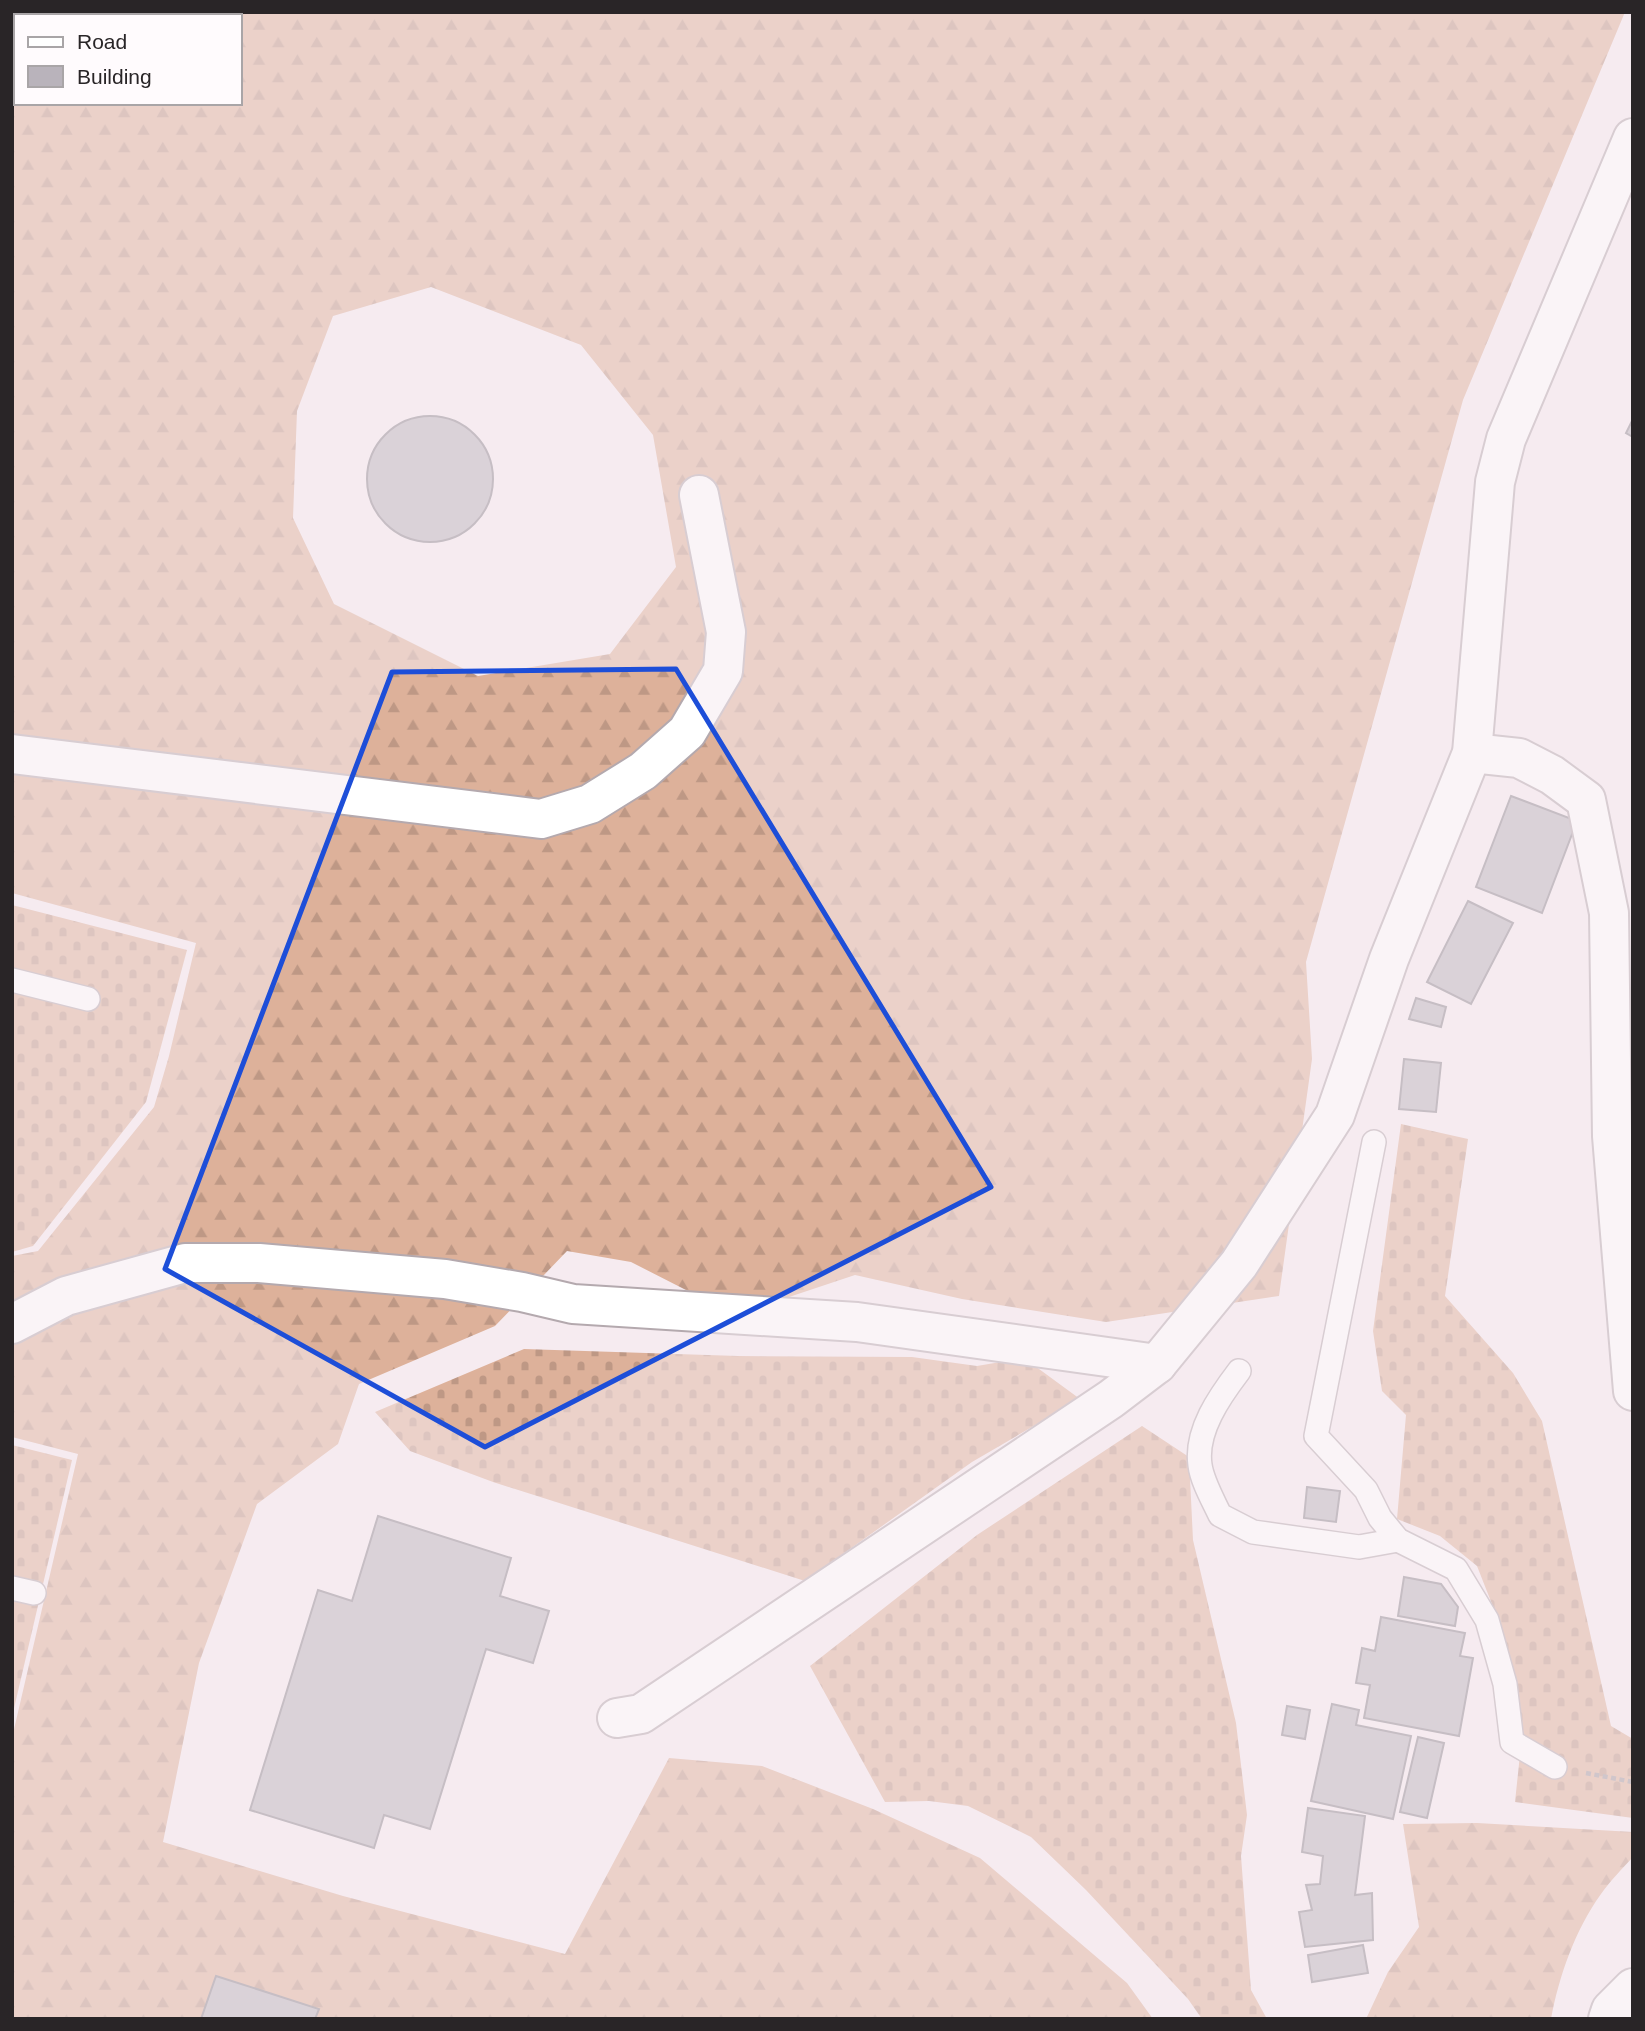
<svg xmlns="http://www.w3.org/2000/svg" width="1645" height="2031" viewBox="0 0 1645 2031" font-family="Helvetica,sans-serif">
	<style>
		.forest { fill: url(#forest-firs); fill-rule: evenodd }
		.cemetery { fill: url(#cemetery-stones) }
		.building { fill: #b9b3bb; stroke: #8c878e; stroke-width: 2 }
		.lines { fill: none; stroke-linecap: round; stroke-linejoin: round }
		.service-casing { stroke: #b4a9ae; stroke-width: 26 }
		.minor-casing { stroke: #b4a9ae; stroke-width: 42 }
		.path { stroke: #a29a9e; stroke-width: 4.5; stroke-dasharray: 5 3.5; stroke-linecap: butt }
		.service { stroke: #fff; stroke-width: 23 }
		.minor { stroke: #fff; stroke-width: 38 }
		.marked { fill: none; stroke: #1d4ed8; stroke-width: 5; stroke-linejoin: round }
	</style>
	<defs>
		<pattern id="forest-firs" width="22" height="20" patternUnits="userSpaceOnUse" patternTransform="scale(1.75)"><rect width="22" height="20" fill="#ddb19a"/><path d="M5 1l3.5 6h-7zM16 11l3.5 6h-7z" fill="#be9885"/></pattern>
		<pattern id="cemetery-stones" width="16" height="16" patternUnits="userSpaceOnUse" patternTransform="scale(1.75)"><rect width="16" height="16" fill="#ddb19a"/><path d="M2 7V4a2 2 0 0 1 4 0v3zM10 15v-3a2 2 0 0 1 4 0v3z" fill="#be9885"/></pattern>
	</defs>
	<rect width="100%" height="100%" fill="#f6ebf0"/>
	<g class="forest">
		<path d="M12 12H1625L1463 400 1306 962 1312 1059 1279 1296 1106 1322 962 1299 855 1275 735 1315 631 1262 567 1251 495 1326 359 1384 338 1444 257 1504 199 1663 163 1842 343 1896 565 1954 669 1758 762 1766 873 1809 980 1858 1127 1983 1153 2019H12V1738L78 1454 12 1437V1256L38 1251 154 1107 169 1056 196 943 12 893ZM16 16H240V103H16ZM431 287 581 345 653 435 676 567 610 654 478 676 334 604 293 518 297 411 333 316Z"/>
		<path d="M1477 1823 1633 1832V1857C1622 1869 1610 1881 1601 1894 1575 1930 1559 1976 1551 2019H1366L1388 1972 1419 1927 1403 1824Z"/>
	</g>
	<g class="cemetery">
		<polygon points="12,905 187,950 146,1102 33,1246 12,1252"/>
		<polygon points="1401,1124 1468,1139 1445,1296 1513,1373 1542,1421 1611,1726 1633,1739 1633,1818 1515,1802 1521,1745 1516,1680 1501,1627 1477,1566 1440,1536 1397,1519 1406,1415 1382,1391 1373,1331"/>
		<polygon points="524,1349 738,1356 912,1357 977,1366 1024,1358 1080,1399 972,1462 805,1581 493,1482 410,1451 375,1412"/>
		<polygon points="1142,1426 1189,1457 1193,1540 1236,1723 1247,1815 1241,1856 1251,1990 1267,2019 1202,2019 1188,1999 1086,1890 1031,1837 968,1806 929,1801 885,1802 810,1666 977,1535"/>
		<polygon points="12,1445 72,1460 12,1717"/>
	</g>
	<g class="building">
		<circle cx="430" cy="479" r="63"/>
		<polygon points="1633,419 1633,437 1626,433"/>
		<polygon points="1511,796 1577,821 1542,913 1476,887"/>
		<polygon points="1468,901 1513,923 1471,1004 1427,982"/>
		<polygon points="1416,998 1446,1007 1441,1027 1409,1019"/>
		<polygon points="1404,1059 1441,1063 1436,1112 1399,1109"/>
		<polygon points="1307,1487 1340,1491 1336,1522 1304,1518"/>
		<polygon points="378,1516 511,1558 500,1596 549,1611 533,1663 486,1649 430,1829 384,1815 374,1848 250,1810 318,1590 352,1601"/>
		<polygon points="1404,1577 1441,1584 1458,1607 1455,1626 1398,1616"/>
		<polygon points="1381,1617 1465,1633 1460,1656 1473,1658 1459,1736 1364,1718 1370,1685 1356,1683 1362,1648 1375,1651"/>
		<polygon points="1332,1704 1359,1710 1356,1725 1411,1736 1393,1819 1311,1801"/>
		<polygon points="1287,1706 1310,1710 1305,1739 1282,1735"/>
		<polygon points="1418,1737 1444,1743 1427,1818 1400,1812"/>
		<polygon points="1308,1808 1365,1816 1355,1895 1372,1893 1373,1940 1305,1947 1299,1912 1312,1910 1306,1885 1320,1884 1323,1856 1302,1852"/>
		<polygon points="1363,1945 1368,1973 1312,1982 1308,1955"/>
		<polygon points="216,1976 319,2009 315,2019 201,2019"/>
	</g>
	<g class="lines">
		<g class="service-casing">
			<g id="service">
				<polyline points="12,980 88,999"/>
				<polyline points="1374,1142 1316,1436 1366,1490 1380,1518 1398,1540 1456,1569 1487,1620 1505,1684 1512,1742 1555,1767"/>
				<path d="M1239 1371C1220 1396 1195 1431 1200 1465 1202 1481 1213 1500 1220 1515L1253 1532 1359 1547 1398 1540"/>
				<polyline points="12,1588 34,1593"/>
			</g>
		</g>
		<g class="minor-casing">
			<g id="minor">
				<polyline points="1472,753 1519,758 1552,775 1586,800 1609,913 1612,1136 1633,1391"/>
				<polyline points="12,754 541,819 590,804 643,771 687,732 723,671 726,632 699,495"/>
				<polyline points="12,1324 66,1296 185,1263 259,1263 445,1279 522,1292 573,1304 857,1322 1157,1364"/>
				<polyline points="617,1718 641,1714 1111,1399 1157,1364 1239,1264 1335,1115 1389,959 1472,753 1495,482 1506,439 1633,138"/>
				<polyline points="1608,2019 1611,2010 1633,1988"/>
			</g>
		</g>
		<polyline class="path" points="1586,1773 1633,1782"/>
		<use href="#service" class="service"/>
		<use href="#minor" class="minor"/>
	</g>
	<path d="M0 0H1645V2031H0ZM676 669 991 1187 485 1447 165 1269 392 672Z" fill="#f6ebf0" fill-opacity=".55" fill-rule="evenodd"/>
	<path class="marked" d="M676 669 991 1187 485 1447 165 1269 392 672Z"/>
	<rect width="1645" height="2031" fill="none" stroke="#292527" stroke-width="28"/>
	<rect x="14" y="14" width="228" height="91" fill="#fffbfd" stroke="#a9a5a7" stroke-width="2"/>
	<rect x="28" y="37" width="35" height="10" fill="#ffffff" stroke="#a9a5a7" stroke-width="2"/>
	<text x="77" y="49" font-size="21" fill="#292527">Road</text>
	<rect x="28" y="66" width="35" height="21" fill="#b9b3bb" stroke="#a9a5a7" stroke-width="2"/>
	<text x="77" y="84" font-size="21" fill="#292527">Building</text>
</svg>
